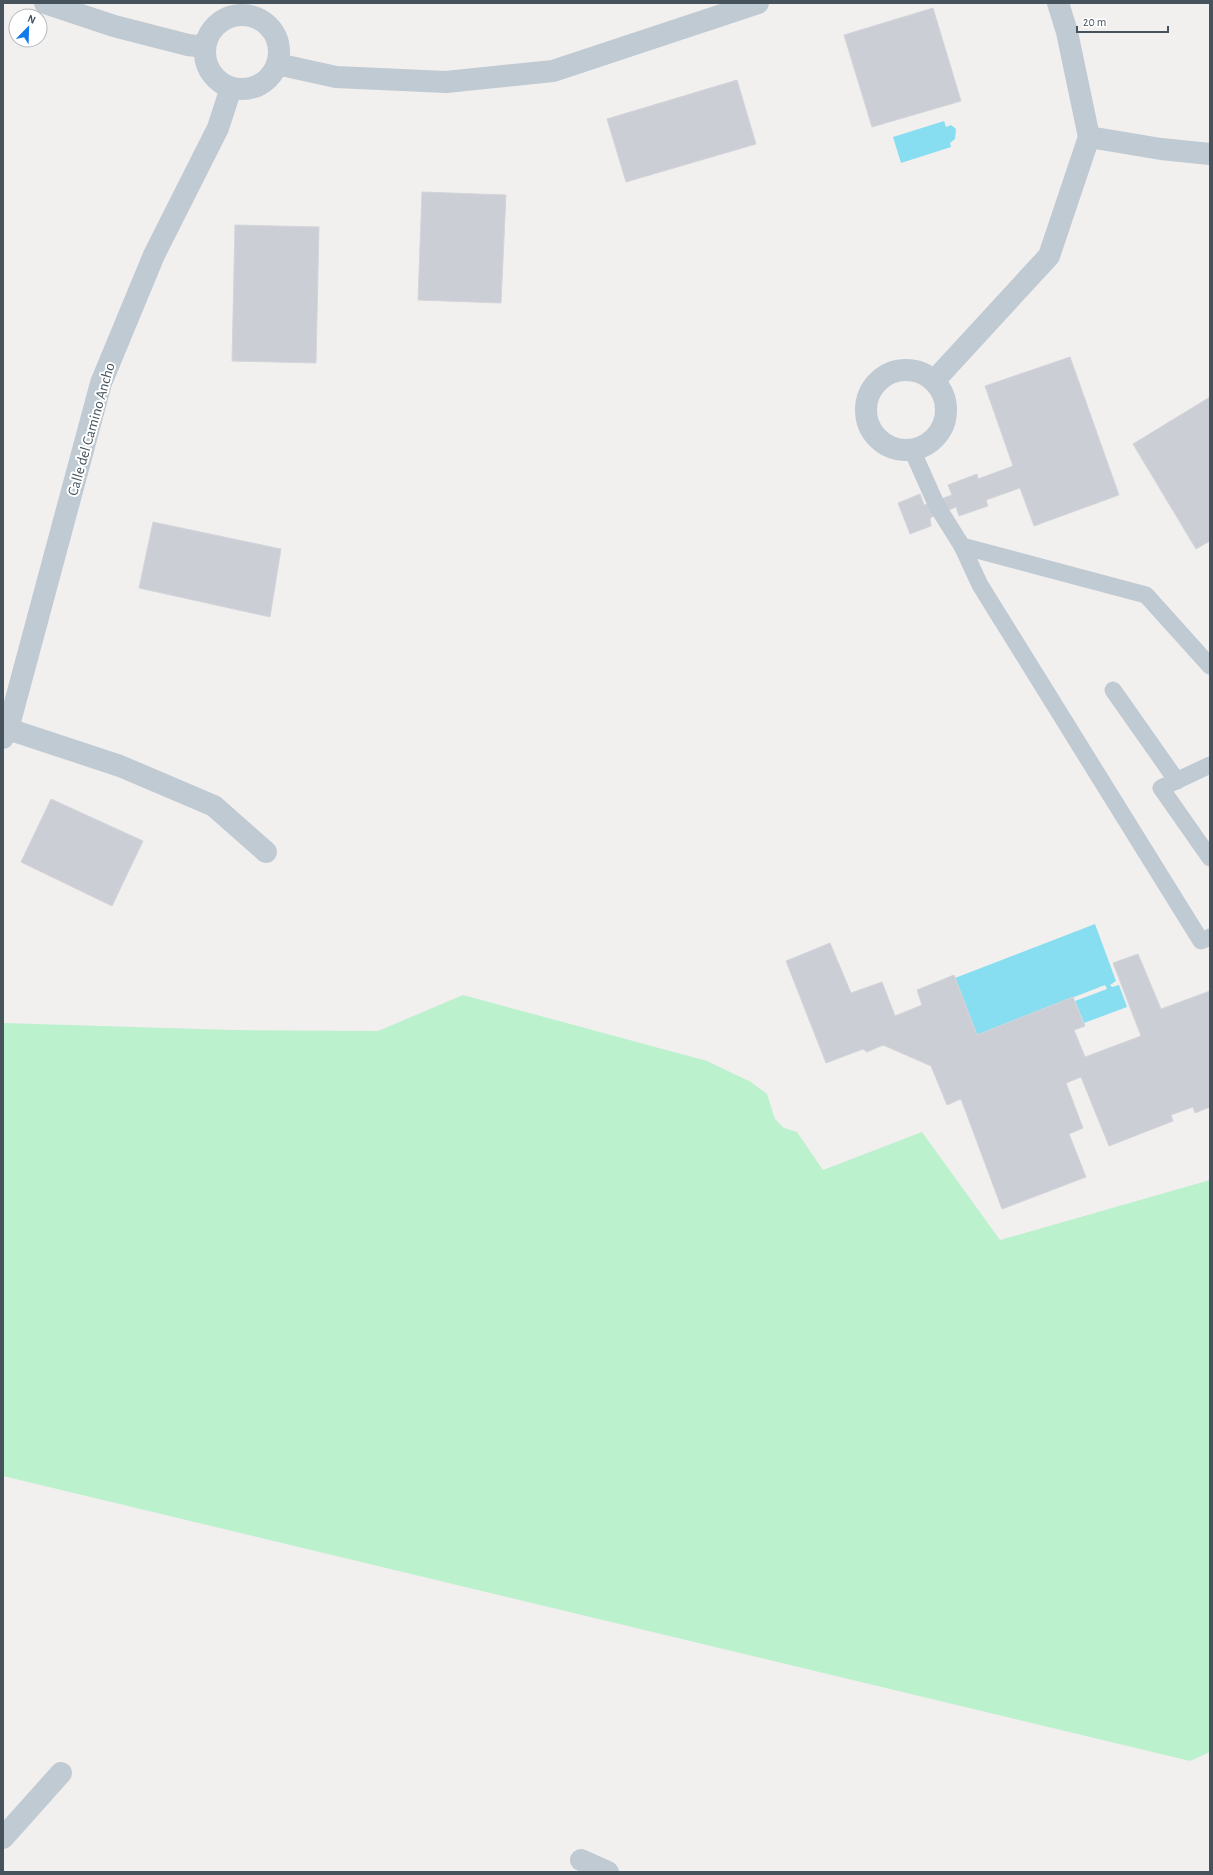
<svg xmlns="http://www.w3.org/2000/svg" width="1213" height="1875" viewBox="0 0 1213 1875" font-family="'Alegreya Sans',sans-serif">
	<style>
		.green { fill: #bcf1ce }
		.water { fill: #87def0 }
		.building { fill: #cbced4; stroke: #d3d5db }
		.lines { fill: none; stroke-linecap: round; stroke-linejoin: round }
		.service { stroke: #bfcad2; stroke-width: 17 }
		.minor { stroke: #bfcad2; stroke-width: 22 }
		.tertiary { stroke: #bfcad2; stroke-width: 22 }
		.labels { text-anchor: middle; stroke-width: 4; stroke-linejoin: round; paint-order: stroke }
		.street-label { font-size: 15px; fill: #46535d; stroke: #fff }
	</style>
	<rect width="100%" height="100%" fill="#f2efef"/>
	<polygon class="green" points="463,995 707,1061 751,1082 767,1094 775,1119 784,1128 797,1132 823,1170 922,1132 1000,1240 1210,1180 1210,1752 1190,1761 3,1476 3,1023 233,1030 378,1031"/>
	<g class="water">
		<polygon points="944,121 946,127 951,125 956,129 955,139 950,143 951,147 901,163 893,137"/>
		<polygon points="1095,924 1116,981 1110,985 1112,987 1119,985 1127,1007 1084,1023 1075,1001 1107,989 1105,985 977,1035 955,978"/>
	</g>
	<g class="building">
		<polygon points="933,8 961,101 872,127 844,35"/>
		<polygon points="737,80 756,144 626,182 607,119"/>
		<polygon points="422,192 506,195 501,303 418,300"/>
		<polygon points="235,225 319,227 316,363 232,361"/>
		<polygon points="1070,357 1119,495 1034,526 1020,488 986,500 988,506 959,516 956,507 930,518 931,526 910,534 898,503 920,494 924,505 952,495 948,485 977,474 978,479 1013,466 985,386"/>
		<polygon points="1210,397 1210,541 1196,549 1133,444"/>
		<polygon points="153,522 281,549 270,617 139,588"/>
		<polygon points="51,799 143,841 112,906 21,862"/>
		<polygon points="830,943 851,993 882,982 895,1016 922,1005 917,990 954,975 977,1035 1073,997 1085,1026 1074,1030 1085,1057 1141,1036 1113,963 1138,954 1161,1009 1210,991 1210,1107 1195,1113 1193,1107 1171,1115 1173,1121 1109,1146 1081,1077 1066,1083 1083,1128 1069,1134 1086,1177 1002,1209 961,1099 947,1105 931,1066 883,1045 867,1052 863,1049 826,1063 786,961"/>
	</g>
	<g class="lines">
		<g class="service">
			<polyline points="912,450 937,506 962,546 980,585 1201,941 1210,937"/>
			<polyline points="962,546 1146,595 1210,666"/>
			<polyline points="1113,690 1177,781"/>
			<polyline points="1210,765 1161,788 1210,858"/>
		</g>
		<g class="minor">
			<circle cx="242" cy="52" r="37"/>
			<polyline points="1089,137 1161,149 1210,154"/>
			<circle cx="906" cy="410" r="40"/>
			<polyline points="934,381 1049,256 1089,137 1067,32 1058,3"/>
			<polyline points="8,729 120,766 214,806 266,852"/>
			<polyline points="3,738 8,729 101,383 154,255 218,128 231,88"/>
			<polyline points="3,1838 61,1773"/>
			<polyline points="581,1860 608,1872"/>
		</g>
		<g class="tertiary">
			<polyline points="45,3 114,26 188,45 205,47"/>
			<polyline points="277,64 336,77 446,82 553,71 758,3"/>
		</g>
	</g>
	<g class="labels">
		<g class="street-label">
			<text transform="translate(91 429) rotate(-74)" y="5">Calle del Camino Ancho</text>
		</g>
	</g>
	<rect width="1213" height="1875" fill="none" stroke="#46535d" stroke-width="8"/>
	<g transform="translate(28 28) rotate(23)"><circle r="19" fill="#ffffff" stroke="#b5babe"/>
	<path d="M0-3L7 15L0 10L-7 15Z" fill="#1279e9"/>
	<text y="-6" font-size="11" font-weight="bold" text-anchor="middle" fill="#46535d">N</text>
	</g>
	<path d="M1077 26v6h91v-6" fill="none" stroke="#46535d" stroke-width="2"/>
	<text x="1083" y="26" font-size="12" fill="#46535d" stroke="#ffffff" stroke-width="3" paint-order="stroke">20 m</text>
</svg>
